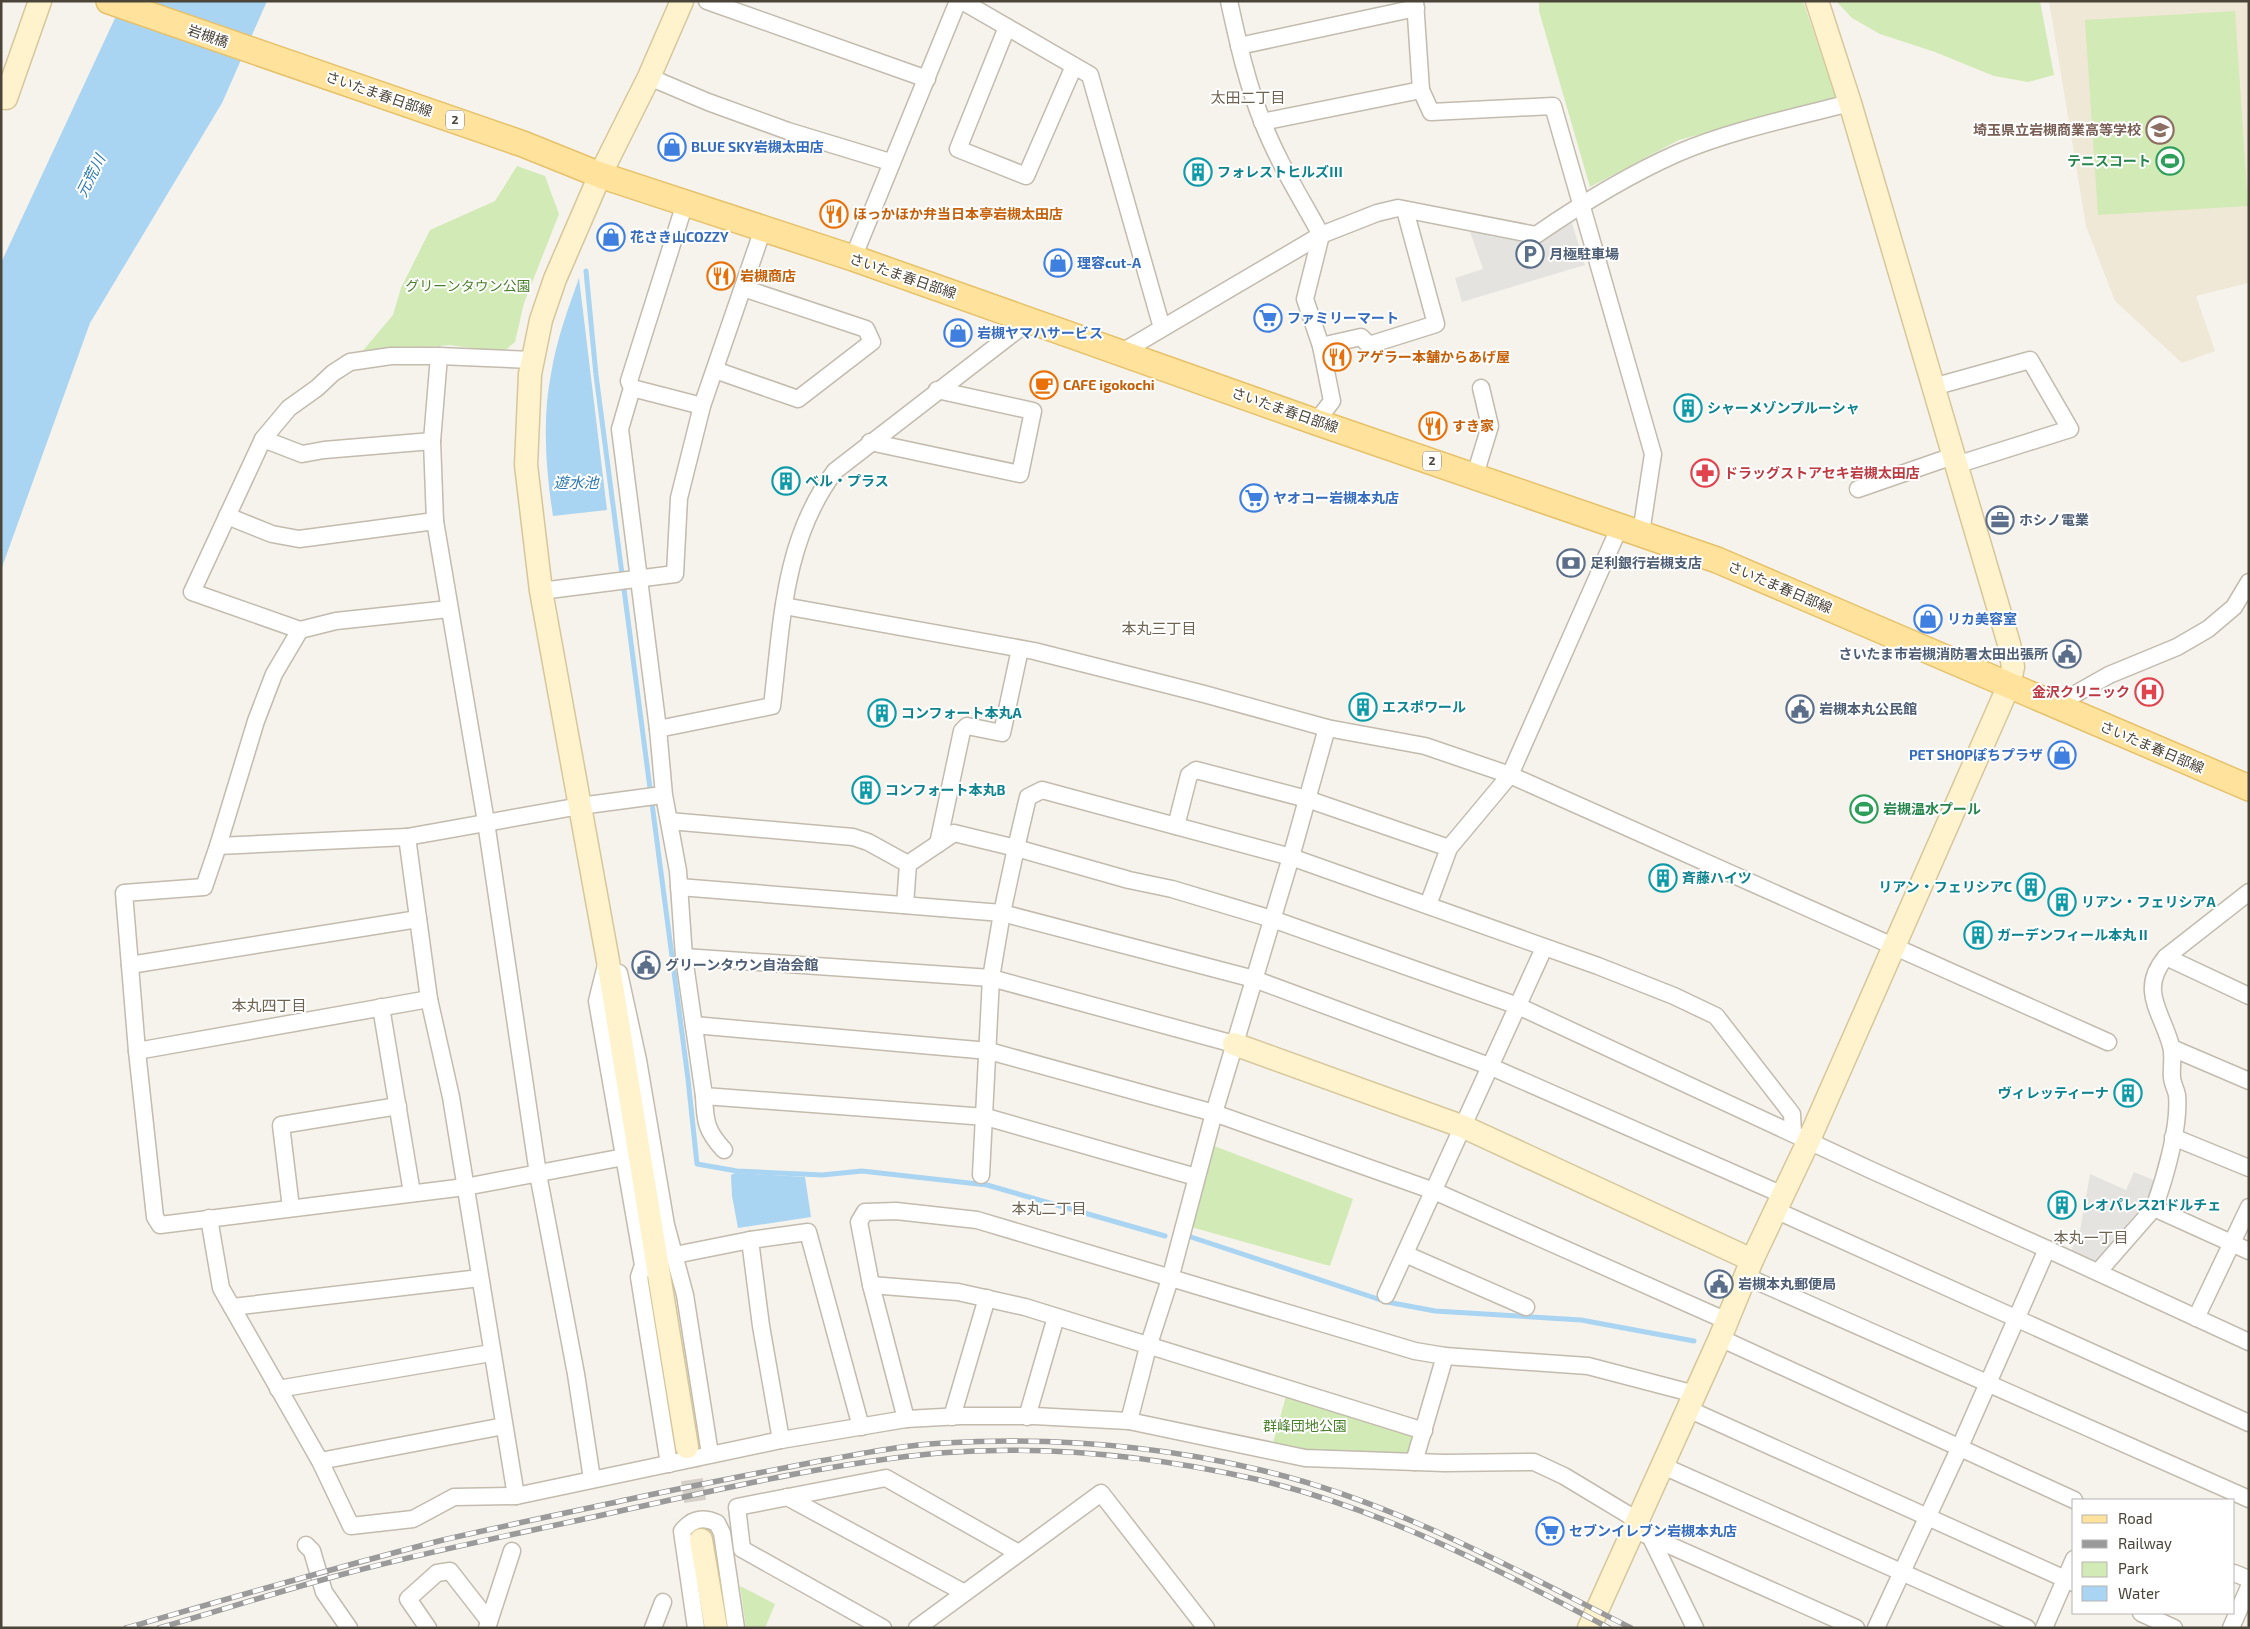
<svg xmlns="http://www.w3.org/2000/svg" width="2250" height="1629" viewBox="0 0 2250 1629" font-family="'Exo 2','Noto Sans JP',sans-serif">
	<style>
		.education { fill: #efe8d6 }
		.green { fill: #d2eab5 }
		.parking { fill: #e5e3e0 }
		.water { fill: #a9d4f2 }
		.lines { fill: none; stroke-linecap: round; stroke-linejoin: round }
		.stream { stroke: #a9d4f2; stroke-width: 5 }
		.secondary-tunnel { stroke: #d4d0c8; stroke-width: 22; stroke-dasharray: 22 11; stroke-linecap: butt }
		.street-casing { stroke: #c2bbae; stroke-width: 19 }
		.secondary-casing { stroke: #d6c79b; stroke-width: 25 }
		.primary-casing { stroke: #e6c16a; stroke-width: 28 }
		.street { stroke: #fff; stroke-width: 16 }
		.secondary { stroke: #fff3cd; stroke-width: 22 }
		.primary { stroke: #ffe39c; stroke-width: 25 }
		.rail-casing { stroke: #9a9a9a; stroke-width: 5.5 }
		.rail { stroke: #fff; stroke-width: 4; stroke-dasharray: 11; stroke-linecap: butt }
		.labels { text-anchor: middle; stroke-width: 4; stroke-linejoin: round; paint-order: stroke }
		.shield { fill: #fff; stroke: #817c74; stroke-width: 1 }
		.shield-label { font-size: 12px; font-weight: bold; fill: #4b4439 }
		.street-label { font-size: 14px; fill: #4b4439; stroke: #fff }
		.education-label { font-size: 14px; font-weight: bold; fill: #785e54; stroke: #fff; text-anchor: end }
		.shop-label { font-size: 14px; font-weight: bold; fill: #366cbe; stroke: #fff; text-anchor: start }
		.leisure-label { font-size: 14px; font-weight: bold; fill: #27864d; stroke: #fff; text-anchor: end }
		.culture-label { font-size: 14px; font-weight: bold; fill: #0d838f; stroke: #fff; text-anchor: start }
		.food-label { font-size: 14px; font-weight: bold; fill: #c56008; stroke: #fff; text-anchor: start }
		.service-label { font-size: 14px; font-weight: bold; fill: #4e5e75; stroke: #fff; text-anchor: start }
		.park-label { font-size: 14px; fill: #4a7f2a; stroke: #fff }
		.health-label { font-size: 14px; font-weight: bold; fill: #be3a42; stroke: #fff; text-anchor: start }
		.neighbourhood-label { font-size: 15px; fill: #6e6250; stroke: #fff }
		.water-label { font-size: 15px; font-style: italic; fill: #2e7ab2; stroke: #fff }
	</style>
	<rect width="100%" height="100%" fill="#f6f3ec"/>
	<polygon class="education" points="2049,1 2249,1 2248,283 2196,296 2215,351 2182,363 2115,301 2086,226"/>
	<g class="green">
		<polygon points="1539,1 1803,1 1836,97 1679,140 1590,187 1539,11"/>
		<polygon points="1836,1 2040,1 2054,75 2028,82 1994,76 1935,52 1880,34 1852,18"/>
		<polygon points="2235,11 2248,206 2098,215 2085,20"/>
		<polygon points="517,166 545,176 559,214 524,303 515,342 503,352 449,345 360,354 393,315 401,288 430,230 495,201"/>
		<polygon points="1214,1146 1353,1199 1330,1266 1191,1227"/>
		<polygon points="1286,1396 1413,1434 1407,1454 1316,1452 1273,1443"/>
		<polygon points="740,1586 775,1604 765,1628 746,1628"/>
	</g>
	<g class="parking">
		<polygon points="1572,223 1585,265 1462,302 1455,278 1483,269 1469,229 1490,231 1490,236 1536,243"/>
		<polygon points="2134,1172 2156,1181 2156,1189 2096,1262 2071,1251 2080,1231 2090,1174 2126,1190"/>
	</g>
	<g class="water">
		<polygon points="123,1 267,1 222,103 90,323 1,570 1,263"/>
		<path d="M579 278 607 510 553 516C546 470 542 420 551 374 556 341 568 309 579 278Z"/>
		<polygon points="735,1173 805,1177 811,1217 738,1228 732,1196 731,1175"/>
	</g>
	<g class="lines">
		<g class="stream">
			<polyline points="586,271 596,375 688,1079 697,1164 737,1171 822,1175 862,1171 987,1185 1165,1236"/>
			<polyline points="1191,1237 1387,1302 1435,1311 1581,1320 1694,1341"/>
		</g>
		<polyline class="secondary-tunnel" points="687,1447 701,1540"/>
		<g class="street-casing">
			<g id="street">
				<polyline points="707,1 927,79"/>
				<polyline points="962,1 1090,75 1162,328"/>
				<path d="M1229 1C1238 42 1247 84 1263 123 1278 162 1301 198 1321 235L1305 299 1321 346 1332 401 1316 422"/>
				<polyline points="1415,1 1421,90 1431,112 1553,106 1653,454 1641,533"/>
				<polyline points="1007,27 958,149 1026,176 1074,66"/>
				<polyline points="1239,46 1416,8"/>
				<polyline points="649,77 708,102 788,131 890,162"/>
				<polyline points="1262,122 1421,90"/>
				<polyline points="853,258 958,1"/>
				<path d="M1029 321 835 471C783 540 782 623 772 706L658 729 664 795 678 871 684 957 704 1096 986 1117 1196 1177"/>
				<polyline points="1321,346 1361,337 1369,345 1436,324 1405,210"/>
				<path d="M1122 352 1321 235 1377 213 1398 208 1536 235C1581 204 1628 175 1678 153 1729 131 1795 117 1850 103"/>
				<polyline points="439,356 432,441 435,521 486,822 538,1174 576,1374 592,1479"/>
				<polyline points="715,370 798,399 872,342 866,329 743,288"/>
				<polyline points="1933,387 2030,360 2070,429 1956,465"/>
				<polyline points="632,388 702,406"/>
				<polyline points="263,439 302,454 324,450 432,441"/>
				<polyline points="870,442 1020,474 1033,411 937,390"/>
				<polyline points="1475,475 1490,426 1481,388"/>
				<polyline points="1858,489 1953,456"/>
				<polyline points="227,516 272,534 299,539 435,521"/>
				<polyline points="541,591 675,574 679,498 702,406 763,229"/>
				<polyline points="784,606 1034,651 1204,694 1327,728 1425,746 1510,775 2108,1042"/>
				<polyline points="449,609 336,621 300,630 192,592 263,439 289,408 317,388 333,373 350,362 391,356 439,356 532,360"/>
				<polyline points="2054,706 2109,675 2177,647 2208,629 2234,607 2249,582"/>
				<polyline points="658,729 620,429 632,388 629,381 685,203"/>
				<polyline points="669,821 853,837 868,842 908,864 954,833 1016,848 1028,797 1042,790 1291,857 1598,966 1674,996 1716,1016 1792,1114 1793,1133"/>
				<polyline points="1176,826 1189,775 1196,770 1307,799 1449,848"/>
				<polyline points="407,837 429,999 451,1097 516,1496"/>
				<polyline points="938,844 962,731 967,726 1002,733 1020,649"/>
				<polyline points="218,846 256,721 274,674 300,630"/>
				<polyline points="679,887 1002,913 1254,979 1489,1066 1783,1195"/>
				<path d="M2249 892 2166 957C2138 990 2162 1012 2171 1046 2174 1056 2171 1067 2172 1077 2172 1083 2176 1089 2177 1095 2180 1126 2165 1178 2154 1208L2249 1251"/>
				<polyline points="905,905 908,864"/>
				<polyline points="1428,905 1449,848 1510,775 1620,526"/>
				<polyline points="684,957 991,978 1234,1044"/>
				<polyline points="2166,957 2249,996"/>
				<polyline points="130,965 418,919"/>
				<polyline points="606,965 597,1001 643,1265 639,1277 669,1464"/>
				<polyline points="619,973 638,1060 666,1225 685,1295 710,1454"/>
				<polyline points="381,1007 412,1193"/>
				<polyline points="694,1025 989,1051 1214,1113 1434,1191 1727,1321"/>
				<polyline points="2172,1048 2249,1081"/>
				<polyline points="137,1051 429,999"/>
				<path d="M704 1096C705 1121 706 1131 724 1150"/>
				<polyline points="2173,1137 2249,1168"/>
				<polyline points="624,1157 465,1187 160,1225 155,1217 137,1051 124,893 204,887 218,846 407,837 580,806 655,796"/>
				<polyline points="981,1175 991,978 1002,913 1016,848 1129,880 1172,889 1272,919 1518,1006 1873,1171 2047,1249 2249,1342"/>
				<polyline points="291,1208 281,1125 398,1106"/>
				<polyline points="1775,1210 2249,1423"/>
				<polyline points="209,1218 221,1288 320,1461 351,1526 413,1519 454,1497 516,1496 781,1440 906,1419 961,1416 1034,1416 1129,1421 1305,1458 1444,1463 1534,1462 1564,1476 1637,1520"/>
				<polyline points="750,1240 761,1326 781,1440"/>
				<polyline points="1405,1254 1526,1307"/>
				<polyline points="675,1255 750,1240 808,1232 861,1427"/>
				<polyline points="2098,1272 2154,1208"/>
				<polyline points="1745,1276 2249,1499"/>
				<polyline points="871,1285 958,1292 1025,1307 1424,1431"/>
				<polyline points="1386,1295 1544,948"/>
				<polyline points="232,1307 480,1278"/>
				<polyline points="2196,1318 2249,1207"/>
				<polyline points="1720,1338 2074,1500"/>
				<polyline points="278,1389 491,1353"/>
				<polyline points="1688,1409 2074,1583"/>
				<polyline points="952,1417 987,1298"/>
				<polyline points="1027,1417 1056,1317"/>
				<polyline points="906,1419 871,1285 859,1222 865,1212 896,1211 977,1220 1415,1351 1445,1356 1588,1366 1695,1394"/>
				<polyline points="1129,1421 1148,1347 1170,1279 1214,1113 1291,857 1327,728"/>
				<polyline points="320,1461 504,1426"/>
				<polyline points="1414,1462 1445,1356"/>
				<polyline points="1663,1466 2027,1628"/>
				<polyline points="787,1497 963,1592"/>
				<polyline points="1633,1529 1856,1628"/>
				<polyline points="1650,1536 1695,1628"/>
				<polyline points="306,1545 312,1551 324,1592 349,1628"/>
				<polyline points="2234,1573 2249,1579"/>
				<polyline points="2141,1613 2174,1628"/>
				<polyline points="428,1628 408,1599 437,1573 450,1571 489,1621"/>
				<polyline points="487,1628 512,1551"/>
				<polyline points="653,1628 663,1602"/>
				<path d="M696 1628 682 1531C692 1519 702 1516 717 1523L722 1533 736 1628"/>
				<polyline points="883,1628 742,1549 737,1507 886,1478 1017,1552"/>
				<polyline points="917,1628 1101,1493 1206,1628"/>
				<polyline points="1876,1628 1959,1449 2047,1249"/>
				<polyline points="2044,1628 2074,1559"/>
				<polyline points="2231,1628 2249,1587"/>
			</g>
		</g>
		<g class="secondary-casing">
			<g id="secondary">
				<polyline points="682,1 649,77 600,175 555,279 541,320 530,374 526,465 541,591 608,961 687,1447"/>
				<polyline points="6,98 40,1"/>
				<polyline points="1234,1044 1464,1127 1752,1260"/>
				<polyline points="701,1540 716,1628"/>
				<polyline points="1589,1628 1720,1338 1752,1260 1808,1142 2009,685 2013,667 2009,644 1850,103 1817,1"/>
			</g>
		</g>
		<g class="primary-casing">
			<polyline id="primary" points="109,1 523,144 600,175 853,258 1316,422 1717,560 2249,788"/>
		</g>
		<use href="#street" class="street"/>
		<use href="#secondary" class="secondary"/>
		<use href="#primary" class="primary"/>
		<g class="rail-casing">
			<g id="rail">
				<path d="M126 1628C231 1598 337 1567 443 1540 507 1525 571 1512 635 1498 697 1485 758 1473 820 1461 861 1454 903 1445 944 1443 1048 1437 1155 1445 1256 1469 1389 1499 1510 1567 1631 1628"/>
				<path d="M159 1628C219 1611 280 1591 340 1575 432 1550 527 1532 620 1511 725 1488 832 1463 939 1453 1043 1445 1153 1456 1255 1479 1380 1508 1496 1568 1609 1628"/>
			</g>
		</g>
		<use href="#rail" class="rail"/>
	</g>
	<defs>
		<g id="school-ring" transform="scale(1.4375)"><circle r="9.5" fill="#fff" stroke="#8d6e63" stroke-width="1.5"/><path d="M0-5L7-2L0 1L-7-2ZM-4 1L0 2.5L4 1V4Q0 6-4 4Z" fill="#8d6e63"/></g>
		<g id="shop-ring" transform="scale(1.4375)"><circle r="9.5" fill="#fff" stroke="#3f7fe0" stroke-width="1.5"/><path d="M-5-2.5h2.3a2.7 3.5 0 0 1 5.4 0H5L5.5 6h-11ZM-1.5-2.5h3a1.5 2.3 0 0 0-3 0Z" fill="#3f7fe0"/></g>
		<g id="stadium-ring" transform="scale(1.4375)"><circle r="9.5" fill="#fff" stroke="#2e9e5b" stroke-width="1.5"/><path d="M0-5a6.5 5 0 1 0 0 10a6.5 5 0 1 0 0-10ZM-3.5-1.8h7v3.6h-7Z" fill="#2e9e5b"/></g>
		<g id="building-ring" transform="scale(1.4375)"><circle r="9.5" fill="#fff" stroke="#0f9aa8" stroke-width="1.5"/><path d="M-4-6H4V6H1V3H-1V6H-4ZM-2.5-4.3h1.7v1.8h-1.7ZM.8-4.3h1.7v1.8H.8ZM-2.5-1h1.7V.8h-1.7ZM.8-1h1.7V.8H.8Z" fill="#0f9aa8"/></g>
		<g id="restaurant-ring" transform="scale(1.4375)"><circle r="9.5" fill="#fff" stroke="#e8710a" stroke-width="1.5"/><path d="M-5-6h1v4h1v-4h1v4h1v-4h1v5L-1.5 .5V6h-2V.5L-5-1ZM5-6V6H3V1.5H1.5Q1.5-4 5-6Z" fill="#e8710a"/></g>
		<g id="parking-ring" transform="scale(1.4375)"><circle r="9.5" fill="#fff" stroke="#5c6f8a" stroke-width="1.5"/><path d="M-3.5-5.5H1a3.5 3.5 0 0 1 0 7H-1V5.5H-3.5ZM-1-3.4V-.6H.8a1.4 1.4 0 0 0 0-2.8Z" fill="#5c6f8a"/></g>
		<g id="supermarket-ring" transform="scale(1.4375)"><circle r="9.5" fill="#fff" stroke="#3f7fe0" stroke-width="1.5"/><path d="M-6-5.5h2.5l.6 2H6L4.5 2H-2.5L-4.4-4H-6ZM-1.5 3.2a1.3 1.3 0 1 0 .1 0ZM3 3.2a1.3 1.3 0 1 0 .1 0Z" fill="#3f7fe0"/></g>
		<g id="cafe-ring" transform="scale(1.4375)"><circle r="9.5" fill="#fff" stroke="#e8710a" stroke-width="1.5"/><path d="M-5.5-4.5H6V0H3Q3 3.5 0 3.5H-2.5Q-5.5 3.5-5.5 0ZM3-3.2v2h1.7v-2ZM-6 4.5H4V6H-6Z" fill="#e8710a"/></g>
		<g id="pharmacy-ring" transform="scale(1.4375)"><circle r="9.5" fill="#fff" stroke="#e0444e" stroke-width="1.5"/><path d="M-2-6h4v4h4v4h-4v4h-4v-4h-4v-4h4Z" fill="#e0444e"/></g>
		<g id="office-ring" transform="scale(1.4375)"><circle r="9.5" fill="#fff" stroke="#5c6f8a" stroke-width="1.5"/><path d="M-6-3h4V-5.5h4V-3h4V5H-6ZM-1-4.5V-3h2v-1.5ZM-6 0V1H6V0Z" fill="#5c6f8a"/></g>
		<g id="bank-ring" transform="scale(1.4375)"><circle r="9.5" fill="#fff" stroke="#5c6f8a" stroke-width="1.5"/><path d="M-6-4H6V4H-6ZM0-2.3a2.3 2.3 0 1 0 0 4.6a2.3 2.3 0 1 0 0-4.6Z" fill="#5c6f8a"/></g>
		<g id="civic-ring" transform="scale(1.4375)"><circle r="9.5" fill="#fff" stroke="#5c6f8a" stroke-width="1.5"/><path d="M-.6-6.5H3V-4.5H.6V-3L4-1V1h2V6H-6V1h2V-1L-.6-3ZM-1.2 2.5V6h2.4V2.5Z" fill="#5c6f8a"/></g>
		<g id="hospital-ring" transform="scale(1.4375)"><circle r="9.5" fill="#fff" stroke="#e0444e" stroke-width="1.5"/><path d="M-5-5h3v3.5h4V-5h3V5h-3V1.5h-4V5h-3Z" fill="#e0444e"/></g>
	</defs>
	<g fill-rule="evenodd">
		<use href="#school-ring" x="2160" y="130"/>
		<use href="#shop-ring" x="672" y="147"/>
		<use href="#stadium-ring" x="2170" y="161"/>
		<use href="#building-ring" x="1198" y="172"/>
		<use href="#restaurant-ring" x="834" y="214"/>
		<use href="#shop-ring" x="611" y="237"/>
		<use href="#parking-ring" x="1530" y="254"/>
		<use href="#shop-ring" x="1058" y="263"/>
		<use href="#restaurant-ring" x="721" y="276"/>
		<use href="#supermarket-ring" x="1268" y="318"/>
		<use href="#shop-ring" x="958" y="333"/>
		<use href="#restaurant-ring" x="1337" y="357"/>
		<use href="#cafe-ring" x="1044" y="385"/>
		<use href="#building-ring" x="1688" y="408"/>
		<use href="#restaurant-ring" x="1433" y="426"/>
		<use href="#pharmacy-ring" x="1705" y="473"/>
		<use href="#building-ring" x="786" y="481"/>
		<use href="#supermarket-ring" x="1254" y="498"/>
		<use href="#office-ring" x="2000" y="520"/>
		<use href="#bank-ring" x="1571" y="563"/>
		<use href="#shop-ring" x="1928" y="619"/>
		<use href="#civic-ring" x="2067" y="654"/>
		<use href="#hospital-ring" x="2149" y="692"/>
		<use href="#building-ring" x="1363" y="707"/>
		<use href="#civic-ring" x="1800" y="709"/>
		<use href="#building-ring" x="882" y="713"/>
		<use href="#shop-ring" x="2062" y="755"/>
		<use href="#building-ring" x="866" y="790"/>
		<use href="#stadium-ring" x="1864" y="809"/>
		<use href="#building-ring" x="1663" y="878"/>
		<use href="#building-ring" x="2031" y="887"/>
		<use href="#building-ring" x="2062" y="902"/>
		<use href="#building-ring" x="1978" y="935"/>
		<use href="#civic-ring" x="646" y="965"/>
		<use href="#building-ring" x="2128" y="1093"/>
		<use href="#building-ring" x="2062" y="1205"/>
		<use href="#civic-ring" x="1719" y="1284"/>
		<use href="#supermarket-ring" x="1550" y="1531"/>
	</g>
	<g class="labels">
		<g class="shield">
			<rect x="446" y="110.5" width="18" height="19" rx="4"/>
			<rect x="1423" y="451.5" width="18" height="19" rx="4"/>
		</g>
		<g class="shield-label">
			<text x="455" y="124">2</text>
			<text x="1432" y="465">2</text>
		</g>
		<g class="street-label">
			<text transform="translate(208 36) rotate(19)" y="5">岩槻橋</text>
			<text transform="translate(379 94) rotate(19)" y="5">さいたま春日部線</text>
			<text transform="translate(903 276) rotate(19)" y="5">さいたま春日部線</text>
			<text transform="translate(1285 410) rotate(19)" y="5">さいたま春日部線</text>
			<text transform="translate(1780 587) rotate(23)" y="5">さいたま春日部線</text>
			<text transform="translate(2152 747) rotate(23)" y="5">さいたま春日部線</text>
		</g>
		<g class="education-label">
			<text x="2141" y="135">埼玉県立岩槻商業高等学校</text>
		</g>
		<g class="shop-label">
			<text x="691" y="152">BLUE SKY岩槻太田店</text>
			<text x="630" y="242">花さき山COZZY</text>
			<text x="1077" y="268">理容cut-A</text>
			<text x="1287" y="323">ファミリーマート</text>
			<text x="977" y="338">岩槻ヤマハサービス</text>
			<text x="1273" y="503">ヤオコー岩槻本丸店</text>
			<text x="1947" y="624">リカ美容室</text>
			<text x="2043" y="760" text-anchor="end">PET SHOPぽちプラザ</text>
			<text x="1569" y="1536">セブンイレブン岩槻本丸店</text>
		</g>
		<g class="leisure-label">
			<text x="2151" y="166">テニスコート</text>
			<text x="1883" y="814" text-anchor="start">岩槻温水プール</text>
		</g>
		<g class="culture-label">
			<text x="1217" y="177">フォレストヒルズⅢ</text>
			<text x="1707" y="413">シャーメゾンプルーシャ</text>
			<text x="805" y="486">ベル・プラス</text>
			<text x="1382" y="712">エスポワール</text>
			<text x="901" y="718">コンフォート本丸A</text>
			<text x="885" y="795">コンフォート本丸B</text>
			<text x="1682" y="883">斉藤ハイツ</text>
			<text x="2012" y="892" text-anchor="end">リアン・フェリシアC</text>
			<text x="2081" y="907">リアン・フェリシアA</text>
			<text x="1997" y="940">ガーデンフィール本丸Ⅱ</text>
			<text x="2109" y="1098" text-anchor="end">ヴィレッティーナ</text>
			<text x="2081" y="1210">レオパレス21ドルチェ</text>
		</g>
		<g class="food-label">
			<text x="853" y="219">ほっかほか弁当日本亭岩槻太田店</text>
			<text x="740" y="281">岩槻商店</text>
			<text x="1356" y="362">アゲラー本舗からあげ屋</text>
			<text x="1063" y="390">CAFE igokochi</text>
			<text x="1452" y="431">すき家</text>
		</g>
		<g class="service-label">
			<text x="1549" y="259">月極駐車場</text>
			<text x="2019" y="525">ホシノ電業</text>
			<text x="1590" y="568">足利銀行岩槻支店</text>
			<text x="2048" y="659" text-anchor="end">さいたま市岩槻消防署太田出張所</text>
			<text x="1819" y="714">岩槻本丸公民館</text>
			<text x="665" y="970">グリーンタウン自治会館</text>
			<text x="1738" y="1289">岩槻本丸郵便局</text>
		</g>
		<g class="park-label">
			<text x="468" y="291">グリーンタウン公園</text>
			<text x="1305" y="1431">群峰団地公園</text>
		</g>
		<g class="health-label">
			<text x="1724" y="478">ドラッグストアセキ岩槻太田店</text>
			<text x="2130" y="697" text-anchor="end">金沢クリニック</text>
		</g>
		<g class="neighbourhood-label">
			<text x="1248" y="103">太田二丁目</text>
			<text x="1159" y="634">本丸三丁目</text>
			<text x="269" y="1011">本丸四丁目</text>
			<text x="1049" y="1214">本丸二丁目</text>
			<text x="2091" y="1243">本丸一丁目</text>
		</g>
		<g class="water-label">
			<text transform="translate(91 176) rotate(-63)" y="5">元荒川</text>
			<text x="576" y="488">遊水池</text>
		</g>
	</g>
	<rect width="2250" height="1629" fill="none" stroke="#4b4439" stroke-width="5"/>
	<rect x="2072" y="1499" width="162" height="115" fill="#ffffff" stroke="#b7b4b0"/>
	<rect x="2082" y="1515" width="25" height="8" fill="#ffe39c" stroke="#b7b4b0"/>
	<text x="2118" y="1524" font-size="15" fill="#4b4439">Road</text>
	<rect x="2082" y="1540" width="25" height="8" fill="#9a9a9a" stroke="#b7b4b0"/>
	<text x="2118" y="1549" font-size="15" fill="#4b4439">Railway</text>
	<rect x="2082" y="1562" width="25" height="15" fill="#d2eab5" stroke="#b7b4b0"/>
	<text x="2118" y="1574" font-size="15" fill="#4b4439">Park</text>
	<rect x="2082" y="1586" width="25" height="15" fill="#a9d4f2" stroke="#b7b4b0"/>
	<text x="2118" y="1599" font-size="15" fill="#4b4439">Water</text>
</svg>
